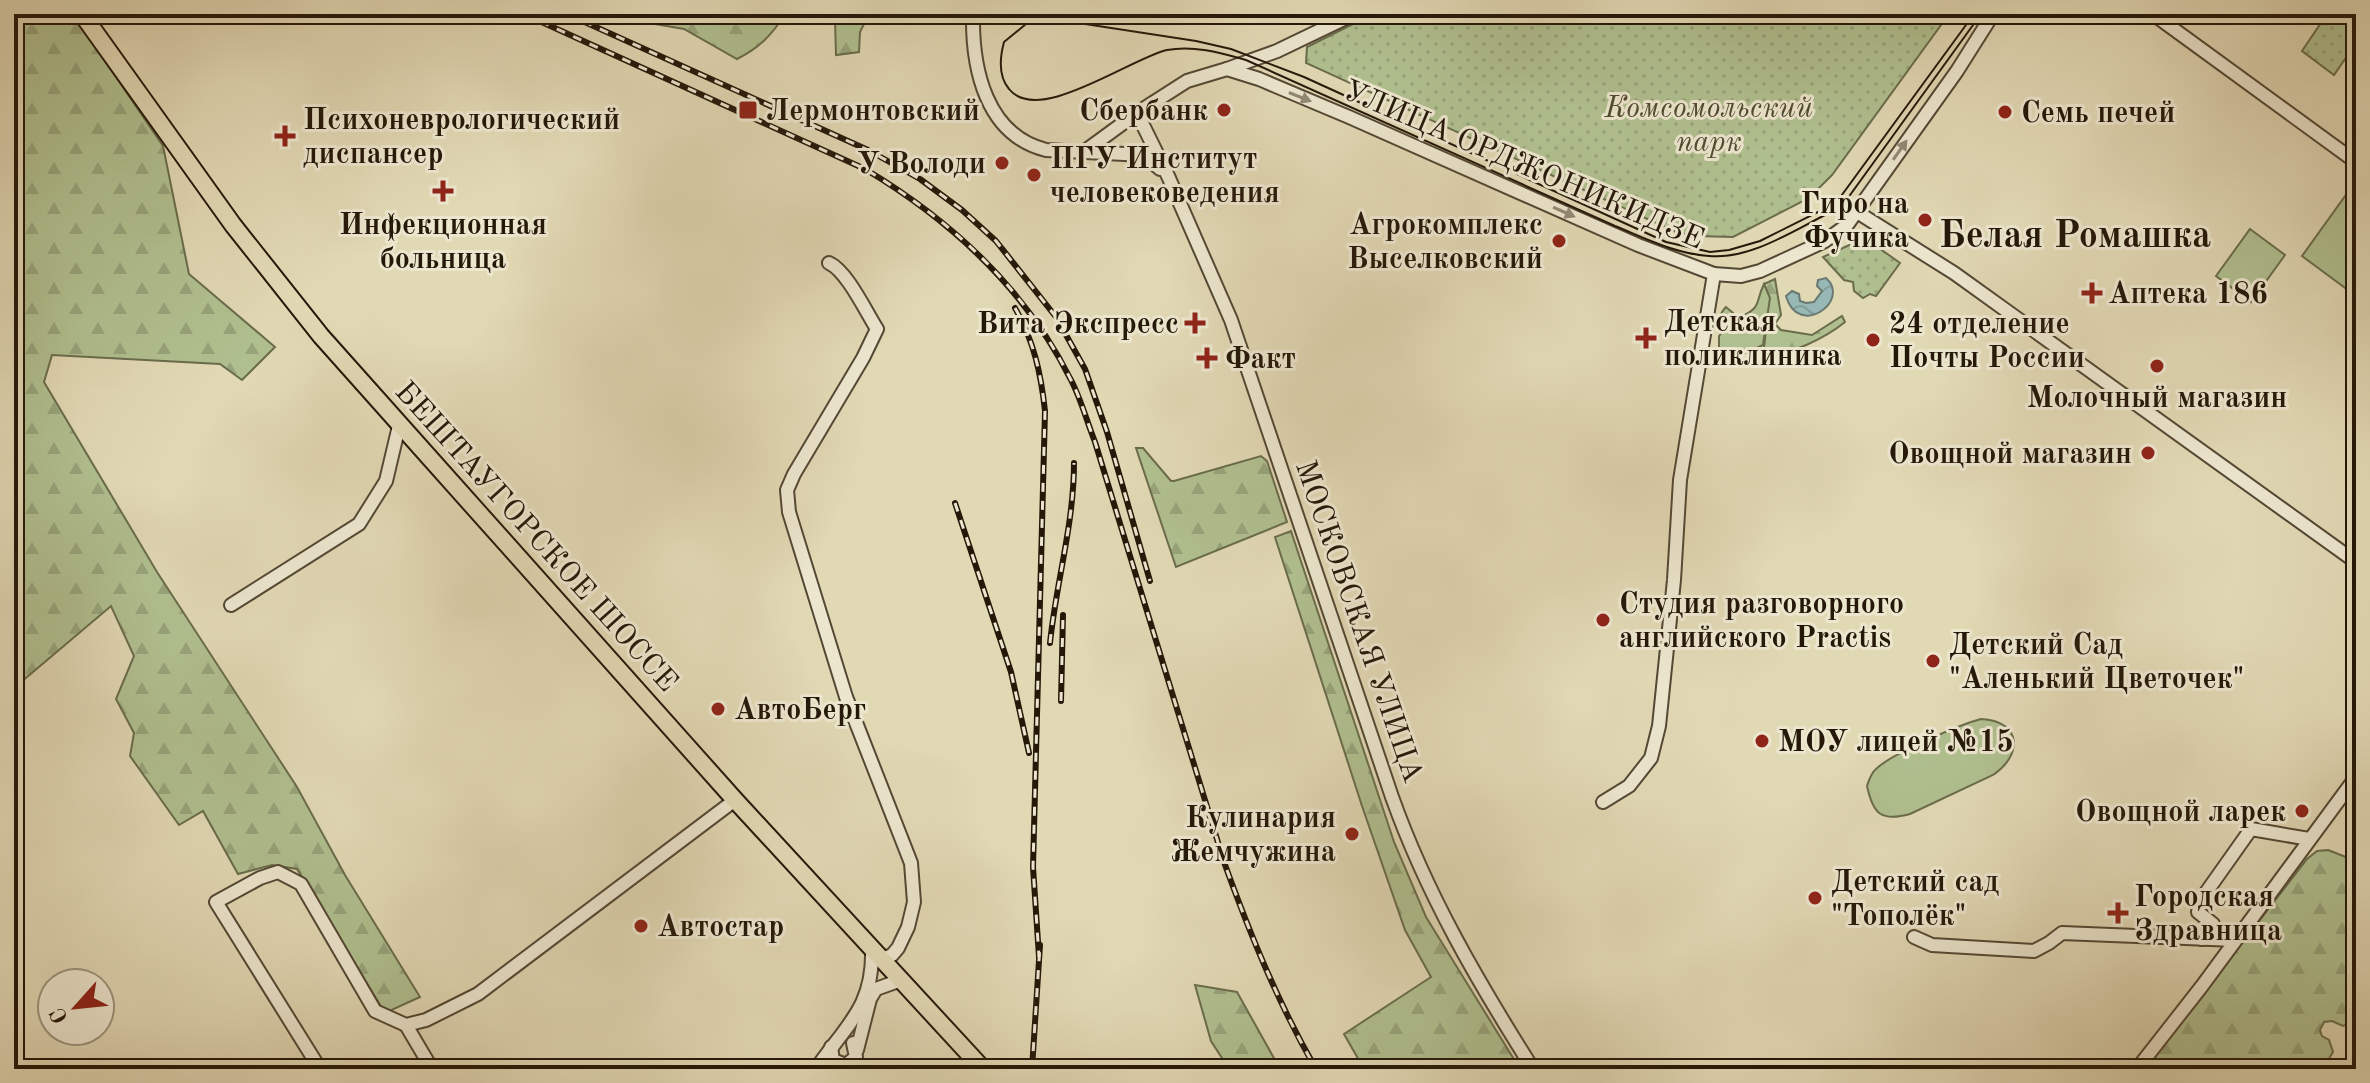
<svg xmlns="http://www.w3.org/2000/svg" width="2370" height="1083" viewBox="0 0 2370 1083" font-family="'Old Standard TT',serif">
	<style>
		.forest { fill: url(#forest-firs); stroke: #6a6c4c; stroke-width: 2 }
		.park { fill: url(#park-dots); stroke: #6a6c4c; stroke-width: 2 }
		.garden { fill: #b0bf8f; stroke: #6a6c4c; stroke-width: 2 }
		.water { fill: url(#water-waves); stroke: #697870; stroke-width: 2 }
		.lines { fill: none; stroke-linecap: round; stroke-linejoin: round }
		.minor-casing { stroke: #544834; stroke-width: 16 }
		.major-casing { stroke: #251809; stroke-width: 20 }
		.minor { stroke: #ece6ce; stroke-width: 12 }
		.major { stroke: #e1d8b4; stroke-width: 16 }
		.tram { stroke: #251809; stroke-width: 2 }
		.rail-casing { stroke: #251809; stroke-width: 6 }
		.rail { stroke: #ece6ce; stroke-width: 3; stroke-dasharray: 9; stroke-linecap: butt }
		.oneway { fill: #928975 }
		.poi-dot { fill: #8f2418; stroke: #ece6ce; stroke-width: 3 }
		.labels { text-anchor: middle; stroke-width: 6; stroke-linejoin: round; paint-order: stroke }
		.park-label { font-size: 30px; font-style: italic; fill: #4f4a31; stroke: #ece6ce }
		.poi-label { font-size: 30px; font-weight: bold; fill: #251809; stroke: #ece6ce; text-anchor: start }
		.street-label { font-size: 30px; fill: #251809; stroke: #ece6ce }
		.district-label { font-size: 38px; font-weight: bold; fill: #251809; stroke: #ece6ce }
	</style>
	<defs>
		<pattern id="forest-firs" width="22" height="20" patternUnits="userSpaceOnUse" patternTransform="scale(2)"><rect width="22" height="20" fill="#b0bf8f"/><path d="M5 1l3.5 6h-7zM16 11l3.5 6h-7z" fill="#97a37a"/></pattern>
		<pattern id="park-dots" width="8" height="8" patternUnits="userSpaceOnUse" patternTransform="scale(2)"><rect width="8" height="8" fill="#b0bf8f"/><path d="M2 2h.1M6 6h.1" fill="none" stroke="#97a37a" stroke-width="1.8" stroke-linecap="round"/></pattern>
		<pattern id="water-waves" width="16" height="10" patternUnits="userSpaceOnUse" patternTransform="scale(2)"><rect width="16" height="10" fill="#97b8b5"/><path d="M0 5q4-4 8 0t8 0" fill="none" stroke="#829d9a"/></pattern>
	</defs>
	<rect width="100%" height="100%" fill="#e1d8b4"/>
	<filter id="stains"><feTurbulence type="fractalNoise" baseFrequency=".0025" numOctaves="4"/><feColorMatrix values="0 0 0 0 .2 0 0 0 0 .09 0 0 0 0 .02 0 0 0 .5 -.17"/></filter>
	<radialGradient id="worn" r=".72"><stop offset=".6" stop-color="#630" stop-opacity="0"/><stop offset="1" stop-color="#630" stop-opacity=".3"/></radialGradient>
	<g class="forest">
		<polygon points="14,14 73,14 163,146 189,274 275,347 242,380 220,364 52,355 44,382 157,572 297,787 345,875 420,997 385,1013 297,869 272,865 238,874 203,811 179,825 130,756 134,733 116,699 134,656 111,606 14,688"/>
		<path d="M626 14H785C772 35 759 48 737 59L684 29 649 23Z"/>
		<polygon points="831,14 869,14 860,32 859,52 836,55 835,21"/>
		<path d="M1775 279 1781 315 1775 324 1781 330 1812 335 1842 316 1845 322C1823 340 1791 353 1763 359L1769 298 1764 284Z"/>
		<polygon points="1136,448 1143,448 1171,481 1174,481 1261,456 1267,461 1287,522 1176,567"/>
		<polygon points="1291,531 1394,842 1426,917 1520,1069 1364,1069 1344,1034 1431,977 1405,930 1362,806 1275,537"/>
		<polygon points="2328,850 2356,861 2356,1021 2343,1026 2332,1021 2324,1022 2320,1030 2322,1036 2329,1040 2333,1052 2323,1069 2145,1069 2307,859 2317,851"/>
		<polygon points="1195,985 1237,992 1280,1069 1229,1069 1211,1041"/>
	</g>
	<g class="park">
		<polygon points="1373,14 1949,14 1832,175 1809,198 1733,237 1695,236 1676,232 1306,63 1307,47"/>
		<polygon points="2327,14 2356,14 2356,43 2334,75 2302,51"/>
		<polygon points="1865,238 1900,263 1876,296 1870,294 1863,298 1854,291 1853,282 1844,280 1823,257"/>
	</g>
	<g class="garden">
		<polygon points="2348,192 2356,198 2356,296 2302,256"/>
		<polygon points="2250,229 2285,255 2251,302 2216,276"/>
		<path d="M1764 284 1770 298 1763 345 1746 353 1719 354V336L1723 331C1717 323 1719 314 1726 307L1739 318C1763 306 1754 305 1764 284Z"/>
		<path d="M1981 719C2022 721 2023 755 1993 775L1910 814C1881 822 1873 814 1867 786 1869 780 1871 773 1876 769 1891 754 1959 725 1981 719Z"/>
	</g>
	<path class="water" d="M1826 278C1852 301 1798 339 1786 296L1792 291 1799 294 1800 301 1806 303 1814 302 1822 291 1817 286 1818 280Z"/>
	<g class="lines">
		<g class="minor-casing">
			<g id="minor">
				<path d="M973 14C972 69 986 135 1046 150L1144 155 1160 169"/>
				<polyline points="2153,14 2356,162"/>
				<polyline points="1227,69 1277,51 1354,14"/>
				<path d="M1137 113 1168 176 1231 320 1392 797C1427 895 1478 982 1533 1069"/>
				<polyline points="1085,151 1137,113 1187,81 1227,69 1259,79 1349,117 1638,245 1714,274 1741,276 1760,271 1825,241 1847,225 1957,71 1993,14"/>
				<polyline points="1857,212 1954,273 2356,562"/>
				<path d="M829 263C847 271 866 312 877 329L863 358 794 474 787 490 789 512 846 697 911 863 914 902 908 927 898 948 892 955 882 959"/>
				<polyline points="231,605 359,524 386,481 399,426"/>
				<polyline points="1603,802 1629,786 1651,758 1659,726 1674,580 1680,480 1714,274"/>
				<polyline points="1914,937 1932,945 2034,951 2049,943 2062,933 2235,940"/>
				<polyline points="2202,939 2213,924 2198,912 2200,901 2251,829 2309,839"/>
				<polyline points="406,1025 432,1069"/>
				<polyline points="831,1047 833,1060 846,1065 856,1057 853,1043"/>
				<polyline points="857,1050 870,999 876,989 901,980"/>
				<polyline points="320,1069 216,902 260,878 278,872 301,884 375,1011 406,1025 426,1020 478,994 735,800"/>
				<path d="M816 1069C846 1025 874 1007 872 948"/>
				<polyline points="2137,1069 2202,986 2356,777"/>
			</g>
		</g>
		<g class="major-casing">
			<polyline id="major" points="82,14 233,225 321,336 735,800 983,1069"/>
		</g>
		<use href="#minor" class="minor"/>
		<use href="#major" class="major"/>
		<path class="tram" d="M1974 14 1836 203 1760 241 1729 250 1710 252 1666 242 1304 77 1231 49 1196 41 1059 20 1035 21 1026 24 1004 42C1000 57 998 76 1009 89 1038 126 1131 58 1167 50 1194 45 1221 53 1246 60L1615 226C1645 238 1676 254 1709 256 1752 260 1797 228 1835 210L1845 202 1981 14"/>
		<g class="rail-casing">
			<g id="rail">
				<path d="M524 14 865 169C952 221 1025 288 1071 380 1081 399 1087 422 1095 442L1224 862C1250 934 1278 1003 1316 1069"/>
				<polyline points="567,14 868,150 920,179 962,210 996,241 1056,317 1085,369 1107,432 1150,581"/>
				<path d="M1015 308C1034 341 1041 374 1045 411L1033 867 1039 957"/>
				<polyline points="955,503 1011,672 1029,753"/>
				<path d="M1050 643C1056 583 1074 524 1074 463"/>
				<polyline points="1061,701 1063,615"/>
				<polyline points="1032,1069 1040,945"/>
			</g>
		</g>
		<use href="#rail" class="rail"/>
	</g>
	<defs><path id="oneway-solid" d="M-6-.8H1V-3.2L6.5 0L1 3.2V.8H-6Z" transform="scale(2)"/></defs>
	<g class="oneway">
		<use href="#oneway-solid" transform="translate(1300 97) rotate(22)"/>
		<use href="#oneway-solid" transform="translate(1900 150) rotate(-55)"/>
		<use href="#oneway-solid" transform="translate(1564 212) rotate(24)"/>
	</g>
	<g class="poi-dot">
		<rect x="738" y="100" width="20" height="20" rx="4"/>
		<circle cx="1224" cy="110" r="8"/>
		<circle cx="2005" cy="112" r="8"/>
		<path d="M281 124h8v8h8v8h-8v8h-8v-8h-8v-8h8z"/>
		<circle cx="1002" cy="163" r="8"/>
		<circle cx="1034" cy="175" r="8"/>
		<path d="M439 179h8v8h8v8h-8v8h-8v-8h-8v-8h8z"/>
		<circle cx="1925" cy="220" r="8"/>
		<circle cx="1559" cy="241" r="8"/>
		<path d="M2088 281h8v8h8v8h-8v8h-8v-8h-8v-8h8z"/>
		<path d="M1191 311h8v8h8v8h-8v8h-8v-8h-8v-8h8z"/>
		<path d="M1642 326h8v8h8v8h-8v8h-8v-8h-8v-8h8z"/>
		<circle cx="1873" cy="340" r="8"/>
		<path d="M1203 346h8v8h8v8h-8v8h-8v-8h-8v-8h8z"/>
		<circle cx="2157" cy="366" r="8"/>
		<circle cx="2148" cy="453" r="8"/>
		<circle cx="1603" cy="620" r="8"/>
		<circle cx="1933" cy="661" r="8"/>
		<circle cx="718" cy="709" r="8"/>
		<circle cx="1762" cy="741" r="8"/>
		<circle cx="2302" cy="811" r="8"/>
		<circle cx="1352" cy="834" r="8"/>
		<circle cx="1815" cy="898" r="8"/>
		<path d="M2114 901h8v8h8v8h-8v8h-8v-8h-8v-8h8z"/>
		<circle cx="641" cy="926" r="8"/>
	</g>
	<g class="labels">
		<g class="park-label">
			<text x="1709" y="117">Комсомольский<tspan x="1709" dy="34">парк</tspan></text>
		</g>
		<g class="poi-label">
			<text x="766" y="120">Лермонтовский</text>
			<text x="1208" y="120" text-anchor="end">Сбербанк</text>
			<text x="2021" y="122">Семь печей</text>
			<text x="303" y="129">Психоневрологический<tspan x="303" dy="34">диспансер</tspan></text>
			<text x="1050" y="168">ПГУ Институт<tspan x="1050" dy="34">человековедения</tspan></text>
			<text x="986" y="173" text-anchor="end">У Володи</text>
			<text x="1909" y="213" text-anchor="end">Гиро на<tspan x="1909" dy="34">Фучика</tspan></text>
			<text x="443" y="234" text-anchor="middle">Инфекционная<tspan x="443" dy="34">больница</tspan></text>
			<text x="1543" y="234" text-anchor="end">Агрокомплекс<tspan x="1543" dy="34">Выселковский</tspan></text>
			<text x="2108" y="303">Аптека 186</text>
			<text x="1664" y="331">Детская<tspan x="1664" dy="34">поликлиника</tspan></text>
			<text x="1179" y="333" text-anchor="end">Вита Экспресс</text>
			<text x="1889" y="333">24 отделение<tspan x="1889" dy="34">Почты России</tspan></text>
			<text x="1225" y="368">Факт</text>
			<text x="2157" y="407" text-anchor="middle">Молочный магазин</text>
			<text x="2132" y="463" text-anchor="end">Овощной магазин</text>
			<text x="1619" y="613">Студия разговорного<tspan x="1619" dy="34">английского Practis</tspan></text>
			<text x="1949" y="654">Детский Сад<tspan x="1949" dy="34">"Аленький Цветочек"</tspan></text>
			<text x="734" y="719">АвтоБерг</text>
			<text x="1778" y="751">МОУ лицей №15</text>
			<text x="2286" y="821" text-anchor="end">Овощной ларек</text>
			<text x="1336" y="827" text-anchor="end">Кулинария<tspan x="1336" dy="34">Жемчужина</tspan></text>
			<text x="1831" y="891">Детский сад<tspan x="1831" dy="34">"Тополёк"</tspan></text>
			<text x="2134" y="906">Городская<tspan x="2134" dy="34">Здравница</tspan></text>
			<text x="657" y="936">Автостар</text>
		</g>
		<g class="street-label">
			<text transform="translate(1524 164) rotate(23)" y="10">УЛИЦА ОРДЖОНИКИДЗЕ</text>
			<text transform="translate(537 536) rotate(48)" y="10">БЕШТАУГОРСКОЕ ШОССЕ</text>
			<text transform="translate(1360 621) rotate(71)" y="10">МОСКОВСКАЯ УЛИЦА</text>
		</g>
		<g class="district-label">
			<text x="2075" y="247">Белая Ромашка</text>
		</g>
	</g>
	<rect width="2370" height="1083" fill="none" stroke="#e1d8b4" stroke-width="48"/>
	<rect x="16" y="16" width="2338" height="1051" fill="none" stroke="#251809" stroke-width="4"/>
	<rect x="24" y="24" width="2322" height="1035" fill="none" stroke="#251809" stroke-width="2"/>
	<g transform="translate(76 1007) rotate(243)"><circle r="38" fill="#ece6ce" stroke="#9c947f" stroke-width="2"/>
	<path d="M0-6L14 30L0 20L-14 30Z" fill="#8f2418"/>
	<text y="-12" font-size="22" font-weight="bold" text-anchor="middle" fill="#251809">С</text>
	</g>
	<rect width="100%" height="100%" filter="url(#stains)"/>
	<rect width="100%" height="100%" fill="url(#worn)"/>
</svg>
